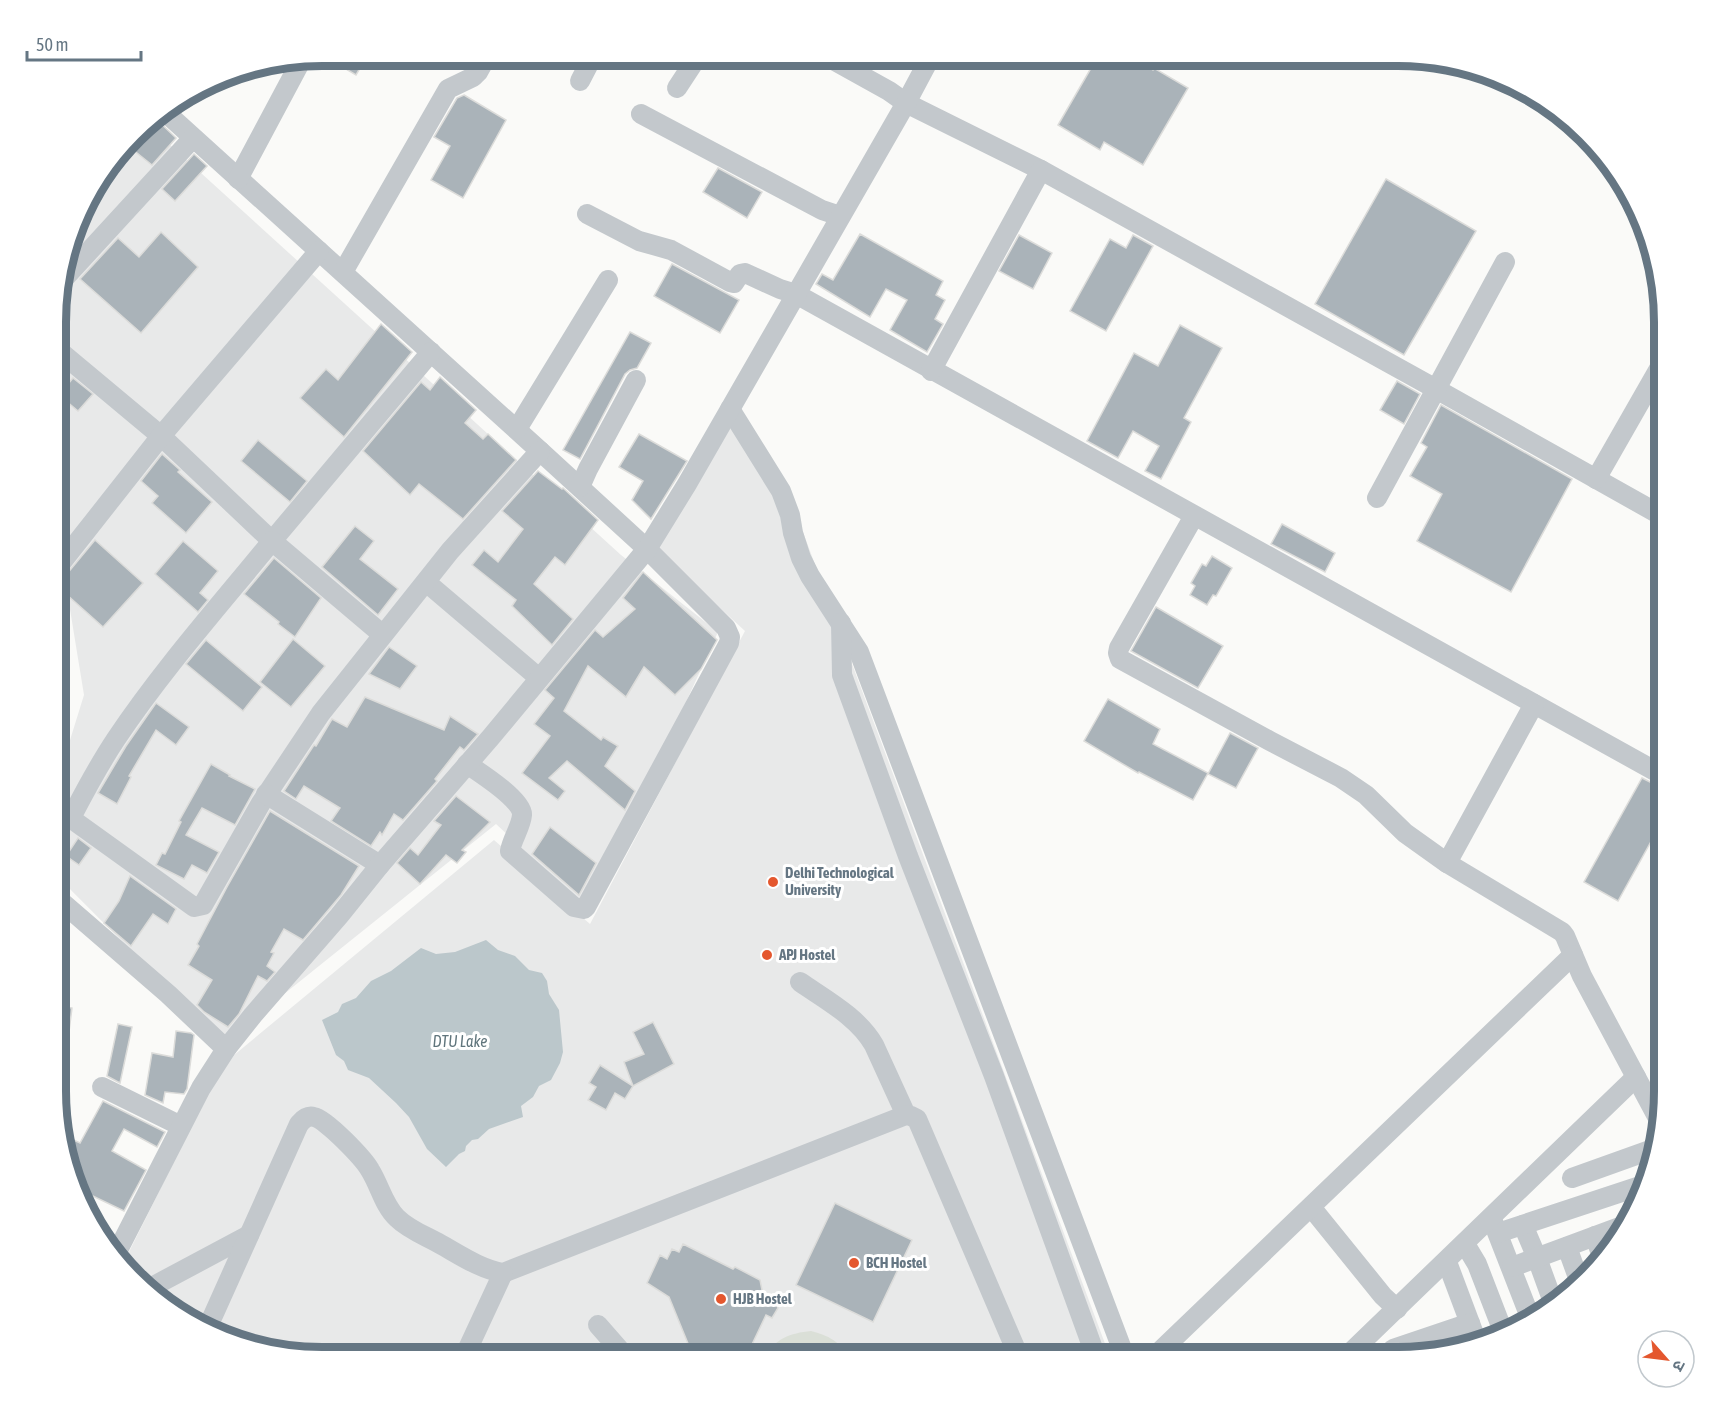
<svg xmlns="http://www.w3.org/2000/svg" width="1720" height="1413" viewBox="0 0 1720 1413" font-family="'Asap Condensed','Noto Sans Devanagari',sans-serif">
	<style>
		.built { fill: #e8e9e9 }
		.green { fill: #dadfd7 }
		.water { fill: #bbc7cb }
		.building { fill: #aab3b9; stroke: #dcdcda; stroke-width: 1.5 }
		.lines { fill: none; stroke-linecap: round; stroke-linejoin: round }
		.minor { stroke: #c3c8cc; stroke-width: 20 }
		.poi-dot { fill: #e4572e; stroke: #fff; stroke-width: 2 }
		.labels { text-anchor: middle; stroke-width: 6; stroke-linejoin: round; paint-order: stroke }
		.poi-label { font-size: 15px; font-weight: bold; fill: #657683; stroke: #fff; text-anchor: start }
		.water-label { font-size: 16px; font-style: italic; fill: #60757c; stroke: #fff }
		.rim { fill: none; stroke: #657683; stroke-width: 8 }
	</style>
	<rect width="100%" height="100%" fill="#fafaf8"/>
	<g class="built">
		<polygon points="146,123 621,555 718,632 590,912 496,824 223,1043 57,876 57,782 84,695 57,530 58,287 91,189"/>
		<polygon points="730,409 794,508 1110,1357 305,1357 220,1337 134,1280 123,1264 222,1065 494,840 590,924 745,631 657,550"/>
	</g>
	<path class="green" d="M811 1331C828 1335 840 1342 850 1357H764C775 1339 790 1333 811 1331Z"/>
	<polygon class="water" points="486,940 498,950 515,956 529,970 542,973 547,981 549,994 559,1010 563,1052 560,1063 551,1080 539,1086 533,1097 521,1106 523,1117 489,1129 478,1139 472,1140 466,1146 465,1151 459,1154 446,1167 427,1149 409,1117 396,1103 369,1078 348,1070 344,1061 336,1055 322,1020 338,1012 342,1004 356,998 371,981 391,971 421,948 436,954 455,952"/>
	<g class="building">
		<polygon points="324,56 367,56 356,75"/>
		<polygon points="1098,56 1128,56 1153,70 1154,68 1188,88 1143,165 1104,142 1100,150 1058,125"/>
		<polygon points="464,95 506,120 463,198 431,180 450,146 434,137 457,98"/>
		<polygon points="154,117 176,138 152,165 127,145 147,121"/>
		<polygon points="194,154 207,166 175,201 162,189"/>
		<polygon points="718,168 762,192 747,218 703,192"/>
		<polygon points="1386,179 1476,231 1404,355 1315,304"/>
		<polygon points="161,232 198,267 141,333 80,279 118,238 139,257"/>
		<polygon points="860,234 943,281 936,295 945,300 935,319 943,324 927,352 890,330 907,300 886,289 870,317 816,284 822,274 833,280"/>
		<polygon points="1019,235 1052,253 1033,289 999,271"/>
		<polygon points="1133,235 1153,246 1106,331 1070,311 1110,239 1126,248"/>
		<polygon points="672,264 739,300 720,333 654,296"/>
		<polygon points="381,324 412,352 344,437 300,398 326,369 338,380"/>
		<polygon points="1180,325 1222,348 1184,418 1191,422 1161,479 1145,471 1159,446 1133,431 1118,458 1087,441 1134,353 1158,366"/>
		<polygon points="630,332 651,343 637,368 630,370 625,374 580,459 563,450"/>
		<polygon points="440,377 476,410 465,423 483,439 488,434 516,460 463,519 419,484 410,495 363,451 421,382 430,390"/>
		<polygon points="73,378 93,394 78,411 59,395"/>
		<polygon points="1397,381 1420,394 1404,424 1380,410"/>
		<polygon points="1441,405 1572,479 1511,592 1417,541 1442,494 1410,476 1427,447 1421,443"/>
		<polygon points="639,434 687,461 651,519 632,500 643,481 619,467"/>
		<polygon points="258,440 307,481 290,502 241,461"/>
		<polygon points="162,454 180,470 178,472 212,502 186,533 152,503 158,496 141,481"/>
		<polygon points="538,471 562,489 563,488 598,520 565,565 555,557 534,584 573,619 552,645 512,606 516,600 472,565 484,550 498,562 523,529 502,511"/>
		<polygon points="1282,524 1335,553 1325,572 1271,544"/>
		<polygon points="355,526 374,541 360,559 398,589 378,615 322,567"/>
		<polygon points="95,540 143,583 103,627 57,586 57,580 62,579 66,575"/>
		<polygon points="183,541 218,571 200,593 208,600 198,612 155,574"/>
		<polygon points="1212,556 1232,568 1216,596 1213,595 1207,605 1190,595 1195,586 1191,583 1202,564 1206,566"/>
		<polygon points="274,558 321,598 295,637 278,624 279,622 244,594"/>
		<polygon points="643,572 717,640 701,669 675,695 644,667 626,697 588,666 564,711 601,740 603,737 618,746 605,766 635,791 625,810 567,761 549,778 565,791 558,800 522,773 550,736 534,724 554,698 545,690 595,630 603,637 635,609 623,598"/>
		<polygon points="1156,607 1223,646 1198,688 1131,651"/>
		<polygon points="293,639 325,666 291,707 260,682"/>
		<polygon points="206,640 262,687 243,711 186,664"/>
		<polygon points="389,647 417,666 400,689 369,674"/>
		<polygon points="365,697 444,730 450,716 478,734 464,750 460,747 435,779 437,781 403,820 394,814 382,835 380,832 371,846 331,821 340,808 304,786 296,799 284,791 314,745 316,746 332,719 347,727"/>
		<polygon points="1108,699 1160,729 1153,744 1208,773 1193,800 1139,772 1138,773 1084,741"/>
		<polygon points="156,703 189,727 176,745 156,730 129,776 131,777 117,804 98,793 126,746"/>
		<polygon points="1230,733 1258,748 1236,788 1208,774"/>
		<polygon points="211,764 230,775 229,776 255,789 235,825 202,808 186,835 219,852 207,873 192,865 184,879 156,865 162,853 165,854 181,822 179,821"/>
		<polygon points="1642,778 1658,786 1664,788 1664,818 1618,901 1584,882"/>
		<polygon points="456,796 490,822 462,850 466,852 457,863 446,855 420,884 397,863 410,848 418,855 441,825 434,821"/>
		<polygon points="270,811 359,866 341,895 303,940 284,929 271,952 274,953 267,966 275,972 267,981 258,976 239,1014 228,1027 204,1012 197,1005 212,980 188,965 199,946 197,944 227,887"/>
		<polygon points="550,827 596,863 579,895 532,854"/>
		<polygon points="78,838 91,848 79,865 66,856"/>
		<polygon points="130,876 176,909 168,924 153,914 131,946 104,923 119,901"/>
		<polygon points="56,1005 72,1008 68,1039 56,1036"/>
		<polygon points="653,1022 674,1064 633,1086 624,1062 644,1054 633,1032"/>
		<polygon points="118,1024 132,1027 120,1083 107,1076"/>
		<polygon points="176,1031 191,1033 194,1035 187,1089 184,1094 165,1092 163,1103 145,1095 152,1053 173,1057"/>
		<polygon points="600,1065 633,1086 625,1099 615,1093 606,1110 588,1100 596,1087 589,1083"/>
		<polygon points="103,1101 165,1132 157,1147 124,1129 112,1151 146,1170 124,1211 93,1196 91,1201 79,1195 63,1135 80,1143"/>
		<polygon points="835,1203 912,1240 873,1322 796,1285"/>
		<polygon points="683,1244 733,1269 735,1267 760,1280 763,1295 775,1301 778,1308 772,1318 766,1315 746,1357 684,1357 689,1346 669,1297 647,1283 660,1255 667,1259 672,1249 679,1252"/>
	</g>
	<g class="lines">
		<g class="minor">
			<polyline points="826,56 889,91 906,103 1041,170"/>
			<polyline points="580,81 593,56"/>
			<polyline points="677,88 698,56"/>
			<path d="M164 111 540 451 647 549 726 628 730 637 729 643 586 907 584 909 574 907 510 851C512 839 521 827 522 815 524 801 479 772 467 764"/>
			<polyline points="641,114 822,210 840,216"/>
			<polyline points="238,179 302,59"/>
			<polyline points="587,214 639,241 671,250 730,282 734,283 740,274 745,273 780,289 796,294 1664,776"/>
			<polyline points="343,272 448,89 473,77 478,72 487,56"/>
			<polyline points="59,284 193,138"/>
			<polyline points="58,350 161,436 272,541 431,352"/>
			<polyline points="931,371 1041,170 1436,389 1664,517"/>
			<polyline points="730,409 781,491 790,515 793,533 801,558 810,576 859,652 1125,1357"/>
			<polyline points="517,429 608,280"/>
			<polyline points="1596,479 1664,360"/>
			<polyline points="580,487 588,469 636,380"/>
			<polyline points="1377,498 1505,262"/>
			<polyline points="1194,516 1119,648 1118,653 1120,659 1270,741 1341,778 1366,795 1405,833 1447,863"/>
			<polyline points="57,568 161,436 319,251"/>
			<polyline points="426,582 539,678"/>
			<polyline points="841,623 842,675 908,856 994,1076 1096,1357"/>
			<path d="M383 635 272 541C219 606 163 669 116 739 100 763 86 789 73 814V820L194 907 203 905 261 803 321 713 450 551 540 451"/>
			<polyline points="1534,704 1447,863 1562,932 1565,936 1582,976 1660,1122"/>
			<polyline points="266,794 380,865"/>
			<polyline points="57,898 168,994 226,1049"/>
			<path d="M800 982C826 1000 858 1017 874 1045L906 1115"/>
			<polyline points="102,1087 181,1126"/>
			<polyline points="1572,1178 1653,1149"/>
			<polyline points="1311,1207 1383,1296 1397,1309"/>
			<polyline points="1493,1222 1530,1317"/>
			<polyline points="1523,1225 1537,1258 1553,1302"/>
			<polyline points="1498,1233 1637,1187 1641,1194"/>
			<polyline points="1595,1236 1602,1257"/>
			<polyline points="1465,1244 1477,1264 1504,1334"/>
			<polyline points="1567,1247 1580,1283"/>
			<polyline points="116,1254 201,1088 226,1049 253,1015 339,916 380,865 491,737 647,549 687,484 906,103 931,56"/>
			<polyline points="1447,1262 1477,1342"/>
			<polyline points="1512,1267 1622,1226 1623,1228"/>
			<polyline points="148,1289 249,1235"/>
			<polyline points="598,1325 626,1357"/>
			<path d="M207 1329 299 1124C303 1120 307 1115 314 1117 326 1119 364 1159 370 1170 380 1186 384 1206 397 1218 409 1230 426 1236 440 1244 460 1255 480 1269 503 1273L906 1115 911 1116 917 1119 1019 1357"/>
			<polyline points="464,1357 503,1273"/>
			<polyline points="1154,1357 1573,955"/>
			<polyline points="1346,1357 1636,1077"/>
			<polyline points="1396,1357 1393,1349 1470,1323"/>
		</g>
	</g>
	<g class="poi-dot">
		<circle cx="773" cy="882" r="6"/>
		<circle cx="767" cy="955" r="6"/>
		<circle cx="854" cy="1263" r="6"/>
		<circle cx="721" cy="1299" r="6"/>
	</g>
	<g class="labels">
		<g class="poi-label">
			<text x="785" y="878">Delhi Technological<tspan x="785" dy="17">University</tspan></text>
			<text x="779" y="960">APJ Hostel</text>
			<text x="866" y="1268">BCH Hostel</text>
			<text x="733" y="1304">HJB Hostel</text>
		</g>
		<g class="water-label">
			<text x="460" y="1047">DTU Lake</text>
		</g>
	</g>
	<path d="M0 0H1720V1413H0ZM322 66H1398A256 256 0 0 1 1654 322V1091A256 256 0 0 1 1398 1347H322A256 256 0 0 1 66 1091V322A256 256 0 0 1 322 66Z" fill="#fff" fill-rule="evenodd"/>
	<path class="rim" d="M322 66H1398A256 256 0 0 1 1654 322V1091A256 256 0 0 1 1398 1347H322A256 256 0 0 1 66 1091V322A256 256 0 0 1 322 66Z"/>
	<g transform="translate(1666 1359) rotate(118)"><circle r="28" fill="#ffffff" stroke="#c1c8cd" stroke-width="1.5"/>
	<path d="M0-4.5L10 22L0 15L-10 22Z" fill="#e4572e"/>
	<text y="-9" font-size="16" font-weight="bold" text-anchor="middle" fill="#657683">उ</text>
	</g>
	<path d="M27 51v9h114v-9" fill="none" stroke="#657683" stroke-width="3"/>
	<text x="36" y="51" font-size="18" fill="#657683" stroke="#ffffff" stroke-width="4.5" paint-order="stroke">50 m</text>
</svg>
